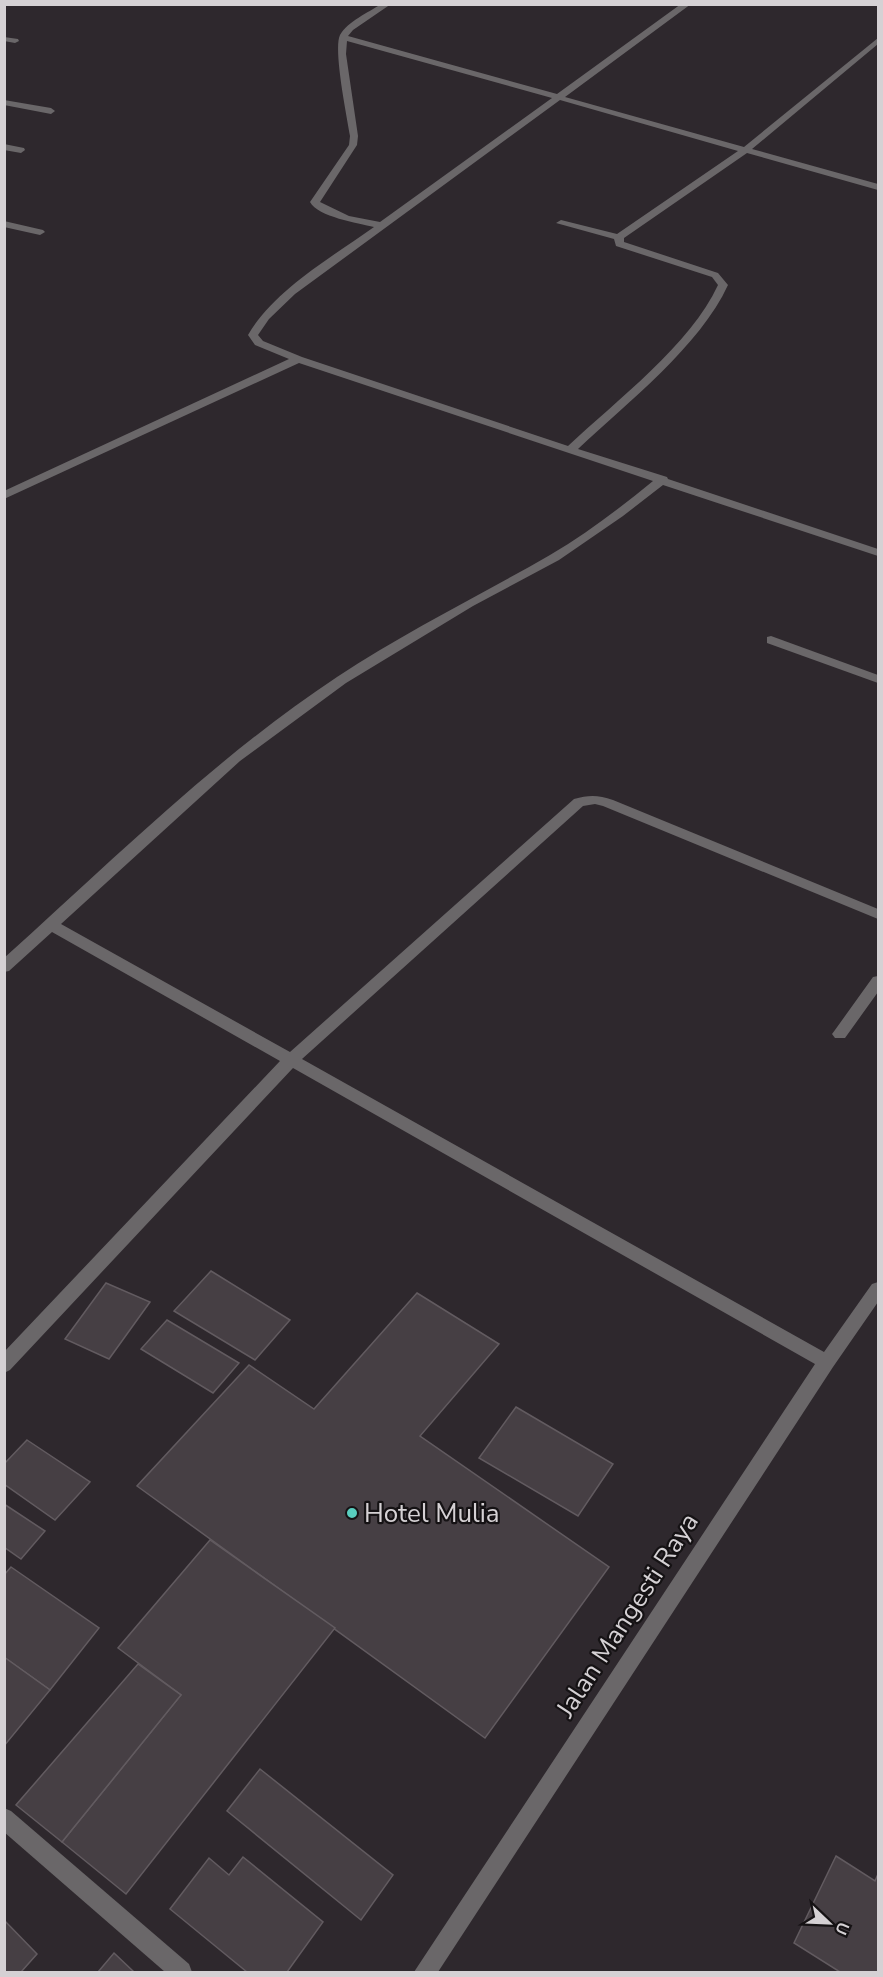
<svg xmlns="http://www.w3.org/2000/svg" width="883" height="1977" viewBox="0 0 883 1977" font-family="'Nunito Sans',sans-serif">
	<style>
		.building { fill: #463f44; stroke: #625b60; stroke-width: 1.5 }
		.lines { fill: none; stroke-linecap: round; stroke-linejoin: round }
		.minor { fill: #6a6769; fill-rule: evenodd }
		.poi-dot { fill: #59cebf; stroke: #151214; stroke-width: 2 }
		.labels { text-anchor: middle; stroke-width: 4.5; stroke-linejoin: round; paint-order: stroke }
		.near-poi-label { font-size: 26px; fill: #d5d1d4; stroke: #151214; text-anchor: start }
		.near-street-label { font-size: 26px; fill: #d5d1d4; stroke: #151214 }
	</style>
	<rect width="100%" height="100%" fill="#2e282d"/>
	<g class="building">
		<polygon points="211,1271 290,1320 255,1360 174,1311"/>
		<polygon points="106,1283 150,1302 109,1359 65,1339"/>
		<polygon points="417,1293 499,1344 420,1436 609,1567 485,1738 137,1486 249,1365 314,1409"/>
		<polygon points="167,1320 239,1363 213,1393 141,1349"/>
		<polygon points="516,1407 613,1464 578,1516 479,1458"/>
		<polygon points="27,1440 90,1482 55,1520 4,1484 4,1464"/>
		<polygon points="4,1504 45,1531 21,1559 4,1547"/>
		<polygon points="210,1540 335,1628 126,1894 62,1842 181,1695 118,1648"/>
		<polygon points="11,1567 99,1628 50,1690 4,1657 4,1575"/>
		<polygon points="4,1657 50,1690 4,1746"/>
		<polygon points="138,1664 181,1695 62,1842 16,1805"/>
		<polygon points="260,1769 393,1875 361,1920 227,1811"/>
		<polygon points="836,1856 875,1881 878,1874 878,1972 840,1972 794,1943"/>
		<polygon points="243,1857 323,1922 287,1972 247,1972 170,1909 209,1858 229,1875"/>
		<polygon points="4,1920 37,1954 21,1972 4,1972"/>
		<polygon points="114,1953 134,1972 98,1972"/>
	</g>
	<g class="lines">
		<g class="minor">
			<path d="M381 4H391L353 30 348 36 557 94 681 4H691L565 97 744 147 878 38V44L752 149 878 184V190L747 153 624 238V242L718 273 728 285C700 346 627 403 578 449L667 477 668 479 878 549V556L663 485 623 516 559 560 473 606 346 683 240 761 61 924 290 1052 574 799C589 795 598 795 613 800L878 909V919L603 806 595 804 583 806 302 1059 824 1352 872 1284 878 1282V1302L833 1367 438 1972H414L815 1364 293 1068 10 1370 4 1373V1352L280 1061 52 932 9 971 4 972V958C112 861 216 757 337 677 405 632 479 596 550 555 586 534 620 508 653 481L299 363 4 499V491L289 359 255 345 248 335C274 290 332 257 374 227 358 223 318 217 310 202L349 145 350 136C347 117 333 49 340 35 348 21 368 13 381 4ZM347 41 552 98 380 222 349 216 320 202 357 145 358 136 346 54ZM560 100 738 151 617 234 561 220 556 223 614 239 616 246 712 277 718 285C691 344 616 401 568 446L302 357 263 341 258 335 269 319 295 294Z"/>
			<polygon points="4,37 18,39 19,41 15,43 4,41"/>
			<polygon points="4,100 51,108 55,111 51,114 4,105"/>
			<polygon points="4,144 24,148 25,150 21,153 4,150"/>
			<polygon points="4,221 43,230 45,232 40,235 4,227"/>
			<polygon points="771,636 878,675 878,683 767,643 767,637"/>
			<polygon points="878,976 878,992 845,1038 835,1038 832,1034 835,1030 873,977"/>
			<polygon points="4,1808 11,1811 189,1964 192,1972 165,1972 4,1832"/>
		</g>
	</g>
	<circle class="poi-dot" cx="352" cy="1513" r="6"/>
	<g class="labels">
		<g class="near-poi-label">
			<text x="364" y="1522">Hotel Mulia</text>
		</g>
		<g class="near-street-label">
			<text transform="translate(627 1615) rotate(-57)" y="9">Jalan Mangesti Raya</text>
		</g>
	</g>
	<rect width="883" height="1977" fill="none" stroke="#d5d1d4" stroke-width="12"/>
	<g transform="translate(829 1923) rotate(113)" stroke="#151214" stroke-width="4.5" paint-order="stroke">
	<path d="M0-4.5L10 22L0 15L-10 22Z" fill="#d5d1d4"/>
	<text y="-9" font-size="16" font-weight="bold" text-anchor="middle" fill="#d5d1d4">U</text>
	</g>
</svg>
